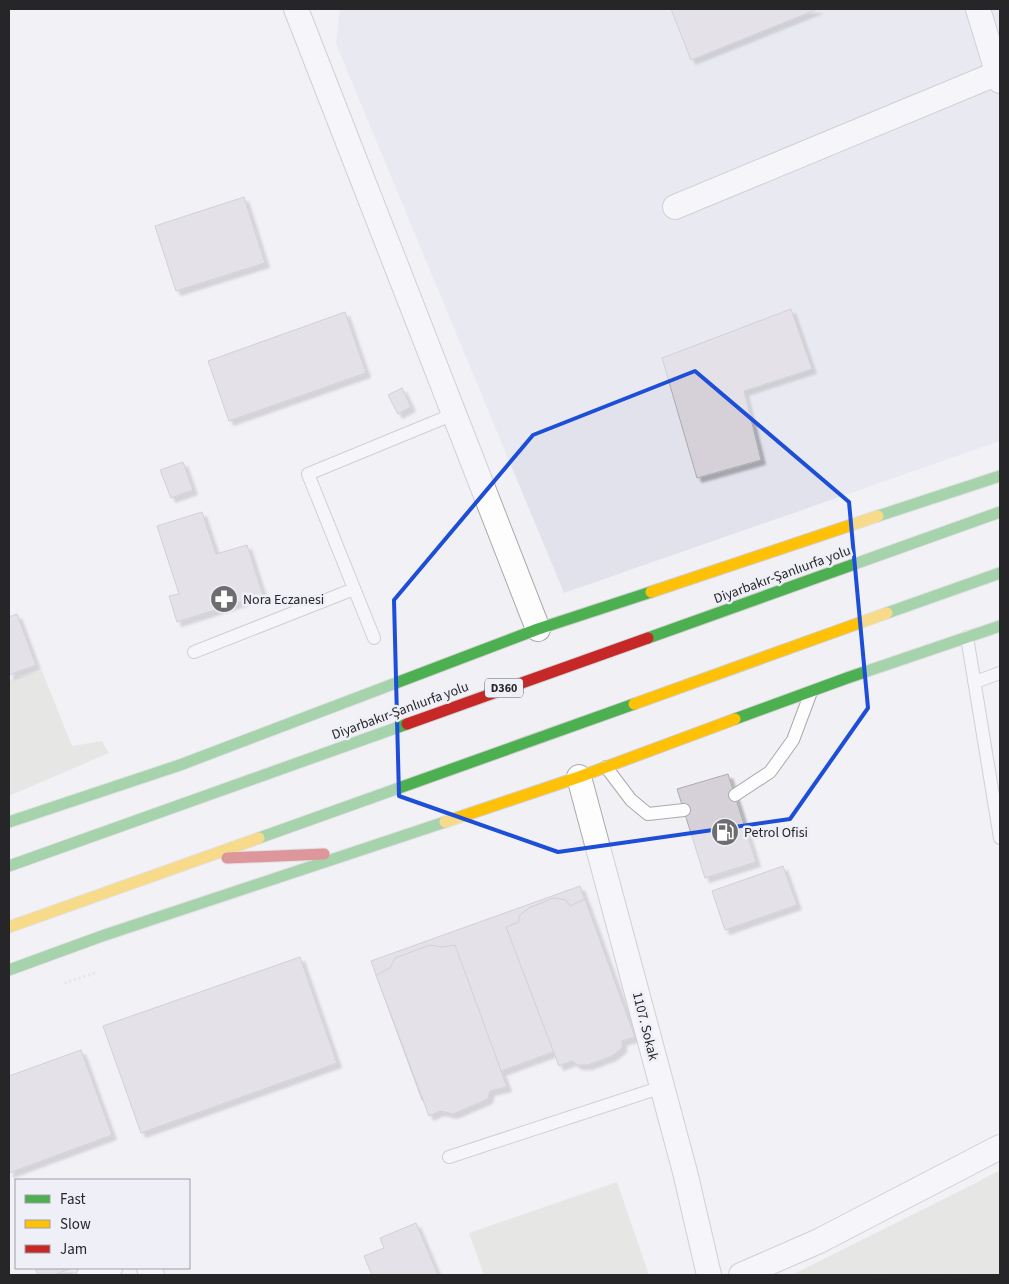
<svg xmlns="http://www.w3.org/2000/svg" width="1009" height="1284" viewBox="0 0 1009 1284" font-family="'Source Sans 3',sans-serif">
	<style>
		.built { fill: #e1e2ec }
		.green { fill: #dadcd1 }
		.building { fill: #d6d1d8; stroke: #abaaac; filter: url(#shadow) }
		.lines { fill: none; stroke-linecap: round; stroke-linejoin: round }
		.lane-casing { stroke: #aaaaad; stroke-width: 14 }
		.street-casing { stroke: #aaaaad; stroke-width: 26 }
		.fast-casing { stroke: #cfcfd0; stroke-width: 13 }
		.slow-casing { stroke: #cfcfd0; stroke-width: 13 }
		.jam-casing { stroke: #cfcfd0; stroke-width: 13 }
		.path { stroke: #dcdcdc; stroke-width: 3; stroke-dasharray: 2.5 2.5; stroke-linecap: butt }
		.lane { stroke: #fdfdfe; stroke-width: 12 }
		.street { stroke: #fdfdfe; stroke-width: 24 }
		.fast { stroke: #4caf50; stroke-width: 11 }
		.slow { stroke: #ffc107; stroke-width: 11 }
		.jam { stroke: #c62828; stroke-width: 11 }
		.marked { fill: none; stroke: #1d4ed8; stroke-width: 4; stroke-linejoin: round }
		.labels { text-anchor: middle; stroke-width: 5; stroke-linejoin: round; paint-order: stroke }
		.shield { fill: #efeff7; stroke: #626267; stroke-width: 1 }
		.shield-label { font-size: 12px; font-weight: bold; fill: #262629 }
		.street-label { font-size: 14px; fill: #262629; stroke: #efeff7 }
		.poi-label { font-size: 14px; fill: #262629; stroke: #efeff7; text-anchor: start }
	</style>
	<defs>
		<filter id="shadow"><feDropShadow dx="4.5" dy="4.5" stdDeviation="1" flood-color="#0004"/></filter>
	</defs>
	<rect width="100%" height="100%" fill="#f1f1f5"/>
	<polygon class="built" points="340,9 1000,9 1000,441 564,593 336,44"/>
	<g class="green">
		<polygon points="42,671 72,746 102,741 109,753 9,796 9,680"/>
		<polygon points="1000,1170 1000,1275 792,1275 974,1184"/>
		<polygon points="617,1182 649,1275 484,1275 469,1233"/>
	</g>
	<g class="building">
		<polygon points="671,9 818,9 691,60"/>
		<polygon points="244,197 265,263 176,291 155,226"/>
		<polygon points="791,309 812,369 744,391 761,460 697,478 662,358"/>
		<polygon points="345,312 366,373 229,421 208,361"/>
		<polygon points="402,388 411,407 398,414 388,395"/>
		<polygon points="183,462 193,490 171,498 160,470"/>
		<polygon points="202,512 216,554 247,545 263,595 177,622 169,596 179,594 157,526"/>
		<polygon points="17,614 36,665 9,675 9,617"/>
		<polygon points="728,774 756,862 705,878 677,789"/>
		<polygon points="783,866 797,905 725,930 712,891"/>
		<polygon points="580,886 630,1024 422,1100 371,961"/>
		<polygon points="553,898 566,900 570,906 585,899 635,1037 622,1041 622,1048 612,1056 588,1065 577,1065 572,1061 559,1066 506,927 519,922 519,916 529,908"/>
		<polygon points="430,945 442,947 455,945 507,1087 490,1091 488,1099 453,1114 440,1111 429,1116 376,975 390,968 395,958"/>
		<polygon points="300,957 337,1063 141,1133 103,1026"/>
		<polygon points="81,1050 112,1135 9,1173 9,1076"/>
		<polygon points="416,1223 438,1275 372,1275 364,1256 384,1248 380,1238"/>
		<polygon points="35,1268 73,1268 53,1275 38,1275"/>
	</g>
	<g class="lines">
		<g class="lane-casing">
			<g id="lane">
				<polyline points="967,637 1000,838"/>
				<polyline points="374,638 308,474 454,414"/>
				<polyline points="194,652 354,589"/>
				<polyline points="975,682 1000,673"/>
				<polyline points="606,767 631,800 648,814 684,810"/>
				<polyline points="735,795 770,772 793,740 811,692"/>
				<polyline points="449,1157 662,1087"/>
			</g>
		</g>
		<g class="street-casing">
			<g id="street">
				<polyline points="296,9 538,629"/>
				<polyline points="978,9 1000,81"/>
				<polyline points="675,207 998,73"/>
				<polyline points="579,777 685,1172 709,1275"/>
				<polyline points="149,1268 152,1275"/>
				<polyline points="89,1275 110,1268"/>
				<polyline points="741,1275 819,1241 1000,1147"/>
			</g>
		</g>
		<g class="fast-casing">
			<g id="fast">
				<polyline points="878,516 1000,476"/>
				<polyline points="887,613 1000,573"/>
				<polyline points="648,638 1000,512"/>
				<polyline points="735,719 847,678 1000,626"/>
				<polyline points="9,822 180,765 538,629 651,592"/>
				<polyline points="259,838 634,704"/>
				<polyline points="9,866 407,724"/>
				<polyline points="9,970 102,936 445,822"/>
			</g>
		</g>
		<g class="slow-casing">
			<g id="slow">
				<polyline points="651,592 878,516"/>
				<polyline points="634,704 887,613"/>
				<polyline points="445,822 579,777 735,719"/>
				<polyline points="9,927 259,838"/>
			</g>
		</g>
		<g class="jam-casing">
			<g id="jam">
				<polyline points="407,724 648,638"/>
				<polyline points="227,858 324,854"/>
			</g>
		</g>
		<g class="path">
			<polyline points="64,983 95,973"/>
			<polyline points="870,1245 942,1275"/>
			<polyline points="874,1275 1000,1212"/>
			<polyline points="958,1275 1000,1254"/>
		</g>
		<use href="#lane" class="lane"/>
		<use href="#street" class="street"/>
		<use href="#fast" class="fast"/>
		<use href="#slow" class="slow"/>
		<use href="#jam" class="jam"/>
	</g>
	<path d="M0 0H1009V1284H0ZM695 371 849 502 868 708 790 819 558 852 399 796 394 600 533 435Z" fill="#f1f1f5" fill-opacity=".55" fill-rule="evenodd"/>
	<path class="marked" d="M695 371 849 502 868 708 790 819 558 852 399 796 394 600 533 435Z"/>
	<defs>
		<g id="pharmacy-disc" transform="scale(1.4375)"><circle r="9.5" fill="#6d6d70" stroke="#efeff7"/><path d="M-2-6h4v4h4v4h-4v4h-4v-4h-4v-4h4Z" fill="#fff"/></g>
		<g id="fuel-disc" transform="scale(1.4375)"><circle r="9.5" fill="#6d6d70" stroke="#efeff7"/><path d="M-5.5-6h7V0h2V4h1.3V-2.5L3-4.5l.8-.8L6-3V5H2.5V1h-1V6h-7ZM-4.2-4.7v3.2H.2V-4.7Z" fill="#fff"/></g>
	</defs>
	<g fill-rule="evenodd">
		<use href="#pharmacy-disc" x="224" y="599"/>
		<use href="#fuel-disc" x="725" y="832"/>
	</g>
	<g class="labels">
		<rect class="shield" x="485" y="678.5" width="38" height="19" rx="4"/>
		<g class="shield-label">
			<text x="504" y="692">D360</text>
		</g>
		<g class="street-label">
			<text transform="translate(782 574) rotate(-20)" y="5">Diyarbakır-Şanlıurfa yolu</text>
			<text transform="translate(400 710) rotate(-20)" y="5">Diyarbakır-Şanlıurfa yolu</text>
			<text transform="translate(646 1026) rotate(76)" y="5">1107. Sokak</text>
		</g>
		<g class="poi-label">
			<text x="243" y="604">Nora Eczanesi</text>
			<text x="744" y="837">Petrol Ofisi</text>
		</g>
	</g>
	<rect width="1009" height="1284" fill="none" stroke="#262629" stroke-width="20"/>
	<rect x="15" y="1179" width="175" height="90" fill="#efeff7" stroke="#9f9fa5"/>
	<rect x="25" y="1195" width="25" height="8" fill="#4caf50" stroke="#9f9fa5"/>
	<text x="60" y="1204" font-size="15" fill="#262629">Fast</text>
	<rect x="25" y="1220" width="25" height="8" fill="#ffc107" stroke="#9f9fa5"/>
	<text x="60" y="1229" font-size="15" fill="#262629">Slow</text>
	<rect x="25" y="1245" width="25" height="8" fill="#c62828" stroke="#9f9fa5"/>
	<text x="60" y="1254" font-size="15" fill="#262629">Jam</text>
</svg>
